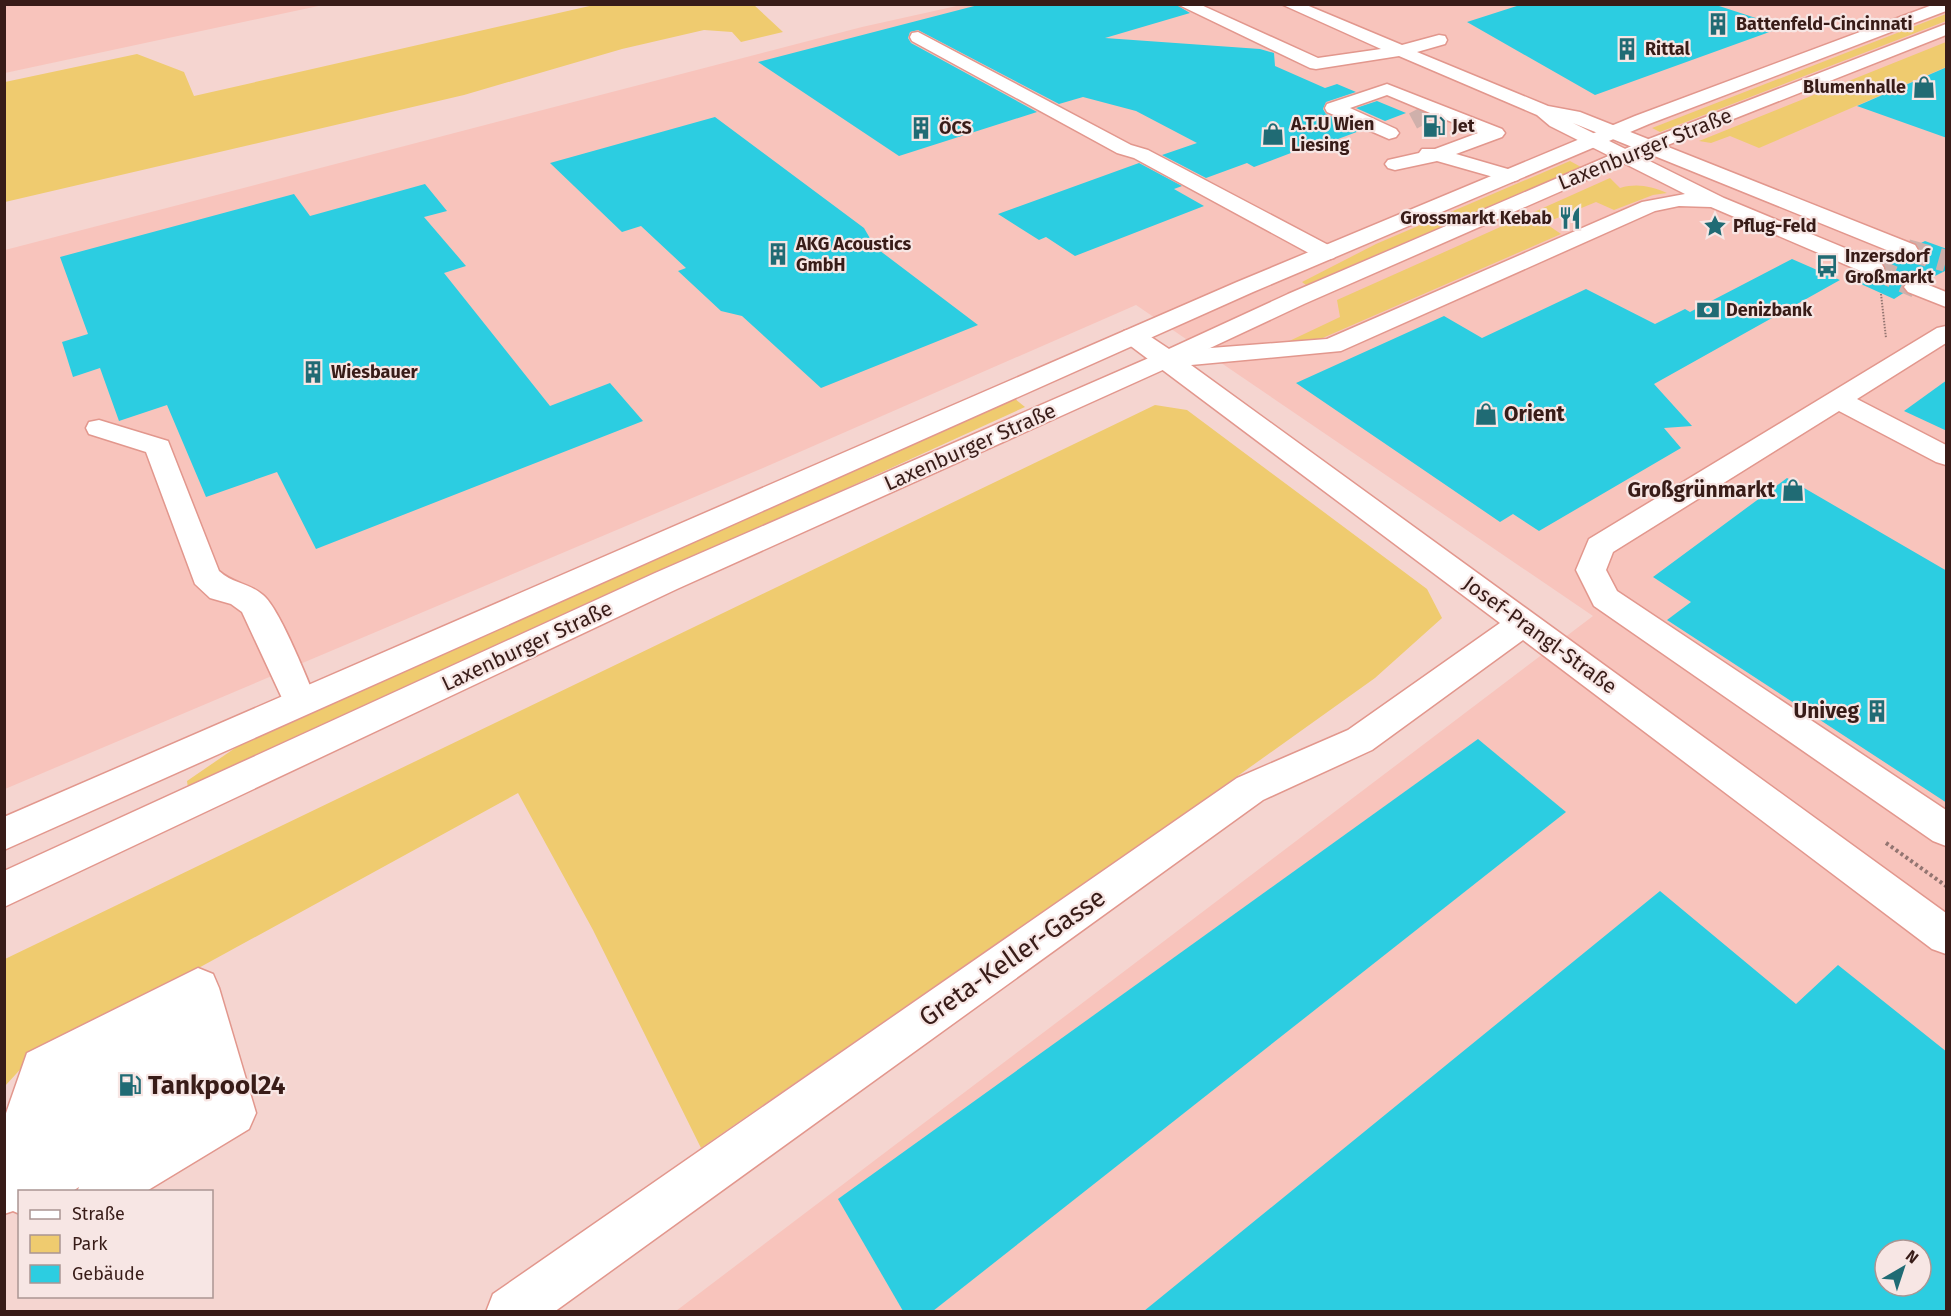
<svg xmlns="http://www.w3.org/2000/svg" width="1951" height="1316" viewBox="0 0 1951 1316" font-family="'Fira Sans',sans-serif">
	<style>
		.built { fill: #f8c4bc; fill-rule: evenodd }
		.green { fill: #efcb6f }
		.building { fill: #2ccde1; fill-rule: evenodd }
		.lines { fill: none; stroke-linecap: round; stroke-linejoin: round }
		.minor-tunnel-far1 { stroke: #cfb0ab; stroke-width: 17; stroke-dasharray: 17 9; stroke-linecap: butt }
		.minor-tunnel { stroke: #cfb0ab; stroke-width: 22; stroke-dasharray: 22 11; stroke-linecap: butt }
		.minor-casing { stroke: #e2978d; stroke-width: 3 }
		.major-casing { stroke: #e2978d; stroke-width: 3 }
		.path-far1 { stroke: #937571; stroke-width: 2; stroke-dasharray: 1.5 1.5; stroke-linecap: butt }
		.path { stroke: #937571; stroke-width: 4; stroke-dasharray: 3 3; stroke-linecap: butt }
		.minor { fill: #fff; fill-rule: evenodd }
		.major { fill: #fff; fill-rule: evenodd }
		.labels { text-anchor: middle; stroke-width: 4.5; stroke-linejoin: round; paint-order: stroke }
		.far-poi-label { font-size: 18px; font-weight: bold; fill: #381c18; stroke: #f7e6e4; text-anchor: start }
		.street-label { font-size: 21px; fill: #381c18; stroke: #f7e6e4 }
		.poi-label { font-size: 21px; font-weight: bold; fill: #381c18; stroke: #f7e6e4; text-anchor: end }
		.near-street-label { font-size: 26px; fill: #381c18; stroke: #f7e6e4 }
		.near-poi-label { font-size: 26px; font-weight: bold; fill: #381c18; stroke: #f7e6e4; text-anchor: start }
	</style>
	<rect width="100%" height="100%" fill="#f5d5d0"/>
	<g class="built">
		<polygon points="4,5 5,4 323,5 5,73"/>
		<path d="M961 5H1946V1311H676L1593 616 1136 305 763 468 5 789V250L862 27ZM1885 1250H1921V1286H1885Z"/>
	</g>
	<g class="green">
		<polygon points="594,5 754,5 783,32 741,42 732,32 704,30 622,49 464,95 5,202 5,82 137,54 184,72 194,96"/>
		<polygon points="1946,14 1946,21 1660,132 1652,128"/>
		<polygon points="1946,42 1946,67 1759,148 1730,136 1711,143 1699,141"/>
		<polygon points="1570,161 1581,167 1306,285 1302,282 1376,244"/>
		<path d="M1610 178 1620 188C1637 183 1650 186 1667 193L1653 195 1614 210 1596 202 1545 223 1561 234 1318 340 1283 344 1340 317 1337 300Z"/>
		<polygon points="1014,398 1025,407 188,788 187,781 238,746"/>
		<polygon points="1155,405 1187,410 1427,589 1442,618 1375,678 1183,815 701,1148 593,930 518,793 27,1062 5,1086 5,959"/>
	</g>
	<g class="building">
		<polygon points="982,4 1175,4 1190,13 1105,38 1260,49 1274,53 1275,66 1325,88 1337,84 1356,92 1326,102 1323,109 1326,114 1362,130 1322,145 1317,143 1254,167 1247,163 1206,178 1162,155 1197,143 1136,111 1083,97 1059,104 918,30 910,32 908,38 911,43 1037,112 899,156 758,62"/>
		<polygon points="1523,4 1713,4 1768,22 1760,25 1775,30 1595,95 1467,22"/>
		<polygon points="1947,67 1947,138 1857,106"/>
		<polygon points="1377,101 1406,113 1385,121 1356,108"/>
		<polygon points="715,117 864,228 875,247 978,325 821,388 742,316 721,311 678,271 686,268 641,226 622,232 550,163"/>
		<polygon points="1139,163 1182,186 1174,189 1204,206 1075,256 1046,237 1039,240 998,214"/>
		<polygon points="425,184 447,211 424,217 466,266 444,273 550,406 610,383 643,421 316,549 277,472 206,497 167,405 119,421 100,368 73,377 62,342 88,334 60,257 294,194 310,216"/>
		<polygon points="1925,241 1947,249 1947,270 1925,281 1917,278 1907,280 1902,287 1905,292 1894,299 1852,280 1862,274 1872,277 1882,275 1886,269 1883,263 1896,256 1906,259 1916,257 1920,251 1917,245"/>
		<polygon points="1792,259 1840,280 1654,384 1692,426 1664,428 1681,448 1539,531 1513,514 1500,522 1296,383 1444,316 1482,338 1586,289 1655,324 1685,309 1690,312"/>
		<polygon points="1947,380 1947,431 1904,411"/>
		<polygon points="1787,478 1947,571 1947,803 1667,620 1691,602 1653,577"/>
		<polygon points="1478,739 1566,812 933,1311 903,1311 838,1199"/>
		<path d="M1660 891 1796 1004 1838 965 1947 1052V1311H1144ZM1885 1250H1921V1286H1885Z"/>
	</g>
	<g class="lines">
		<polyline class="minor-tunnel-far1" points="1413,121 1426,114"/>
		<g class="minor-tunnel">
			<polyline points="1907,250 1946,261"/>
			<polyline points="1873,268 1916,287"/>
		</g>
		<g class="minor-casing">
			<g id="minor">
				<polygon points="1177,4 1199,4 1318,58 1381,49 1281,4 1304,4 1402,45 1439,35 1445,36 1447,40 1445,44 1417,52 1548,106 1580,112 1915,245 1918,250 1915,255 1907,257 1899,255 1573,123 1724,198 1881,263 1884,268 1881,273 1873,275 1865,273 1711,207 1679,206 1655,211 1341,351 1191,365 1946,913 1946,954 1932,949 1523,640 1372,750 1263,800 554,1312 486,1312 493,1294 1237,778 1348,730 1500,623 1124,341 1121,336 1124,331 1133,329 1142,331 1172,351 1327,339 1642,202 1685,194 1550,126 1537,115 1399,56 1316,69 1310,68"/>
				<polygon points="918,32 1131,145 1148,150 1334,248 1337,253 1334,258 1326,260 1318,258 1134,158 1117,153 912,41 910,37 912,33"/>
				<polygon points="1387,84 1502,129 1505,133 1502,137 1456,154 1518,172 1521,176 1518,180 1511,182 1437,161 1395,170 1388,168 1385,164 1388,160 1419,153 1422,149 1435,149 1478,133 1387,95 1350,108 1396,129 1399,133 1396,137 1389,139 1327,112 1325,108 1327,104"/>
				<polygon points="1916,280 1946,292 1946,307 1908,292 1904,287 1908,282"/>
				<polygon points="1946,326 1946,343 1857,399 1946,445 1946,465 1936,462 1839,411 1613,552 1606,570 1617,591 1946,810 1946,846 1933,841 1594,606 1576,570 1589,539 1937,328"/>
				<path d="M99 420 168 441 219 571C235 585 248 582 263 595 280 609 307 679 317 702L312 711 300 715 288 711 242 612 231 604 210 598 195 584 146 452 89 434 86 428 89 422Z"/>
				<polygon points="198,968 213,974 219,988 256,1113 249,1129 145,1192 77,1192 79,1187 71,1192 20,1192 20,1214 13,1211 4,1214 4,1119 27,1053"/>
			</g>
		</g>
		<g class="major-casing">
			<g id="major">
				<polygon points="1935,4 1946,4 1946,11 1649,124 1253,292 4,850 4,817 1237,282 1635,116"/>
				<polygon points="1946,24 1946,35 1655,150 1304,304 1176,364 677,589 4,907 4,871 655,573 1158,354 1288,294 1641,142"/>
			</g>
		</g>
		<polyline class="path-far1" points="1881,294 1886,338"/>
		<polyline class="path" points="1886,843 1946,886"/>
		<use href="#minor" class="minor"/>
		<use href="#major" class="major"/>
	</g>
	<defs>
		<g id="building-bare" transform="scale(1.8)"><path d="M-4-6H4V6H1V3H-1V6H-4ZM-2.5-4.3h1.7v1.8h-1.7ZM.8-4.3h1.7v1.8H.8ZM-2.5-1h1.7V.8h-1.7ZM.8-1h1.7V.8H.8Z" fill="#206b74" stroke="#f7e6e4" stroke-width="2.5" paint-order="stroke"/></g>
		<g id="shop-bare" transform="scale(1.8)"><path d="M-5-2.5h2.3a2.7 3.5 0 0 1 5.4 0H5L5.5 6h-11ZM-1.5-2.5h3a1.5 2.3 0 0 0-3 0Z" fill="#206b74" stroke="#f7e6e4" stroke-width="2.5" paint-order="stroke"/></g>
		<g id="fuel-bare" transform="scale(1.8)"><path d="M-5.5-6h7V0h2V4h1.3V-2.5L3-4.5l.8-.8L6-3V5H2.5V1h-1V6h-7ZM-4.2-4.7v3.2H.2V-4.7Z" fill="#206b74" stroke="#f7e6e4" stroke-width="2.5" paint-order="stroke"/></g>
		<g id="restaurant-bare" transform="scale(1.8)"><path d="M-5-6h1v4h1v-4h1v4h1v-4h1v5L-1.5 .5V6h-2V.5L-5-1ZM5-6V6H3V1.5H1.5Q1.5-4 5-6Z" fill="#206b74" stroke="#f7e6e4" stroke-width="2.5" paint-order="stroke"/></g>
		<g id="sight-bare" transform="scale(1.8)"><path d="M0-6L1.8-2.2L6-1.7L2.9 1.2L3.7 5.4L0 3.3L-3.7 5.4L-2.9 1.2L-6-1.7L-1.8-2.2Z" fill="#206b74" stroke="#f7e6e4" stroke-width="2.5" paint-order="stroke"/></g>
		<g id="bus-bare" transform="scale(1.8)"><path d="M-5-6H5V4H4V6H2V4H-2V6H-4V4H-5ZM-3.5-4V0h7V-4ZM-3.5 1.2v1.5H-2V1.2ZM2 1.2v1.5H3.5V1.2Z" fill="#206b74" stroke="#f7e6e4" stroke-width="2.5" paint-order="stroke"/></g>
		<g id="bank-bare" transform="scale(1.8)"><path d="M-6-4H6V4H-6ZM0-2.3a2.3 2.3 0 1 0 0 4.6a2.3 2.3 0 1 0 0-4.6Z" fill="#206b74" stroke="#f7e6e4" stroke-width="2.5" paint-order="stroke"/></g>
	</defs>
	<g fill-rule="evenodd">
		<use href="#building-bare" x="1718" y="24"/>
		<use href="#building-bare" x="1627" y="49"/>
		<use href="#shop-bare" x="1924" y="87"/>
		<use href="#fuel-bare" x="1434" y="126"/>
		<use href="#building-bare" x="921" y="128"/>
		<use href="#shop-bare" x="1273" y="134"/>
		<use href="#restaurant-bare" x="1570" y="218"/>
		<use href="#sight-bare" x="1715" y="226"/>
		<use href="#building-bare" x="778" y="254"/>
		<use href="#bus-bare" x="1827" y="266"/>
		<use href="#bank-bare" x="1708" y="310"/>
		<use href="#building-bare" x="313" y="372"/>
		<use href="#shop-bare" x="1486" y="414"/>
		<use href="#shop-bare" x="1793" y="490"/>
		<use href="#building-bare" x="1877" y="711"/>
		<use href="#fuel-bare" x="130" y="1085"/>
	</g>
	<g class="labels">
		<g class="far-poi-label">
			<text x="1736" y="30">Battenfeld-Cincinnati</text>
			<text x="1645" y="55">Rittal</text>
			<text x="1906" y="93" text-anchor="end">Blumenhalle</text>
			<text x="1291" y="130">A.T.U Wien<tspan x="1291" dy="21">Liesing</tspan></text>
			<text x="1452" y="132">Jet</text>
			<text x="939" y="134">ÖCS</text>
			<text x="1552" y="224" text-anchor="end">Grossmarkt Kebab</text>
			<text x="1733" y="232">Pflug-Feld</text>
			<text x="796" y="250">AKG Acoustics<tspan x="796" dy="21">GmbH</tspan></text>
			<text x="1845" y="262">Inzersdorf<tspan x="1845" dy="21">Großmarkt</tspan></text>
			<text x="1726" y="316">Denizbank</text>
			<text x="331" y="378">Wiesbauer</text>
		</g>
		<g class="street-label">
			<text transform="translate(1645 149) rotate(-22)" y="7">Laxenburger Straße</text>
			<text transform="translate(970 447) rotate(-24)" y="7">Laxenburger Straße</text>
			<text transform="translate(1540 635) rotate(36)" y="7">Josef-Prangl-Straße</text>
			<text transform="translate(527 646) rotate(-25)" y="7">Laxenburger Straße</text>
		</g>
		<g class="poi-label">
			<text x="1504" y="421" text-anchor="start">Orient</text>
			<text x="1775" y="497">Großgrünmarkt</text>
			<text x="1859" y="718">Univeg</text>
		</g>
		<g class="near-street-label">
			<text transform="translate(1012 957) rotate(-35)" y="9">Greta-Keller-Gasse</text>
		</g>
		<g class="near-poi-label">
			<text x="148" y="1094">Tankpool24</text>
		</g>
	</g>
	<rect width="1951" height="1316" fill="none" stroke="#381c18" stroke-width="12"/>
	<rect x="18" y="1190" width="195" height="108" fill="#f7e6e4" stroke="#ab9592" stroke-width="1.5"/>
	<rect x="30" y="1210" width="30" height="9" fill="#ffffff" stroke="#ab9592" stroke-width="1.5"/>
	<text x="72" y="1220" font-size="18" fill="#381c18">Straße</text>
	<rect x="30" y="1235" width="30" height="18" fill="#efcb6f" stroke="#ab9592" stroke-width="1.5"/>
	<text x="72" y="1250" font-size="18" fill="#381c18">Park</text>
	<rect x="30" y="1265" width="30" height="18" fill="#2ccde1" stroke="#ab9592" stroke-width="1.5"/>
	<text x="72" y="1280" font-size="18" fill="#381c18">Gebäude</text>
	<g transform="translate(1903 1268) rotate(39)"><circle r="28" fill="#f7e6e4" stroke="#ab9592" stroke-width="1.5"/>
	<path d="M0-4.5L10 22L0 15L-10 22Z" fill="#206b74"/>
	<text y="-9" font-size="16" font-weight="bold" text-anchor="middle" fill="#381c18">N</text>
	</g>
</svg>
